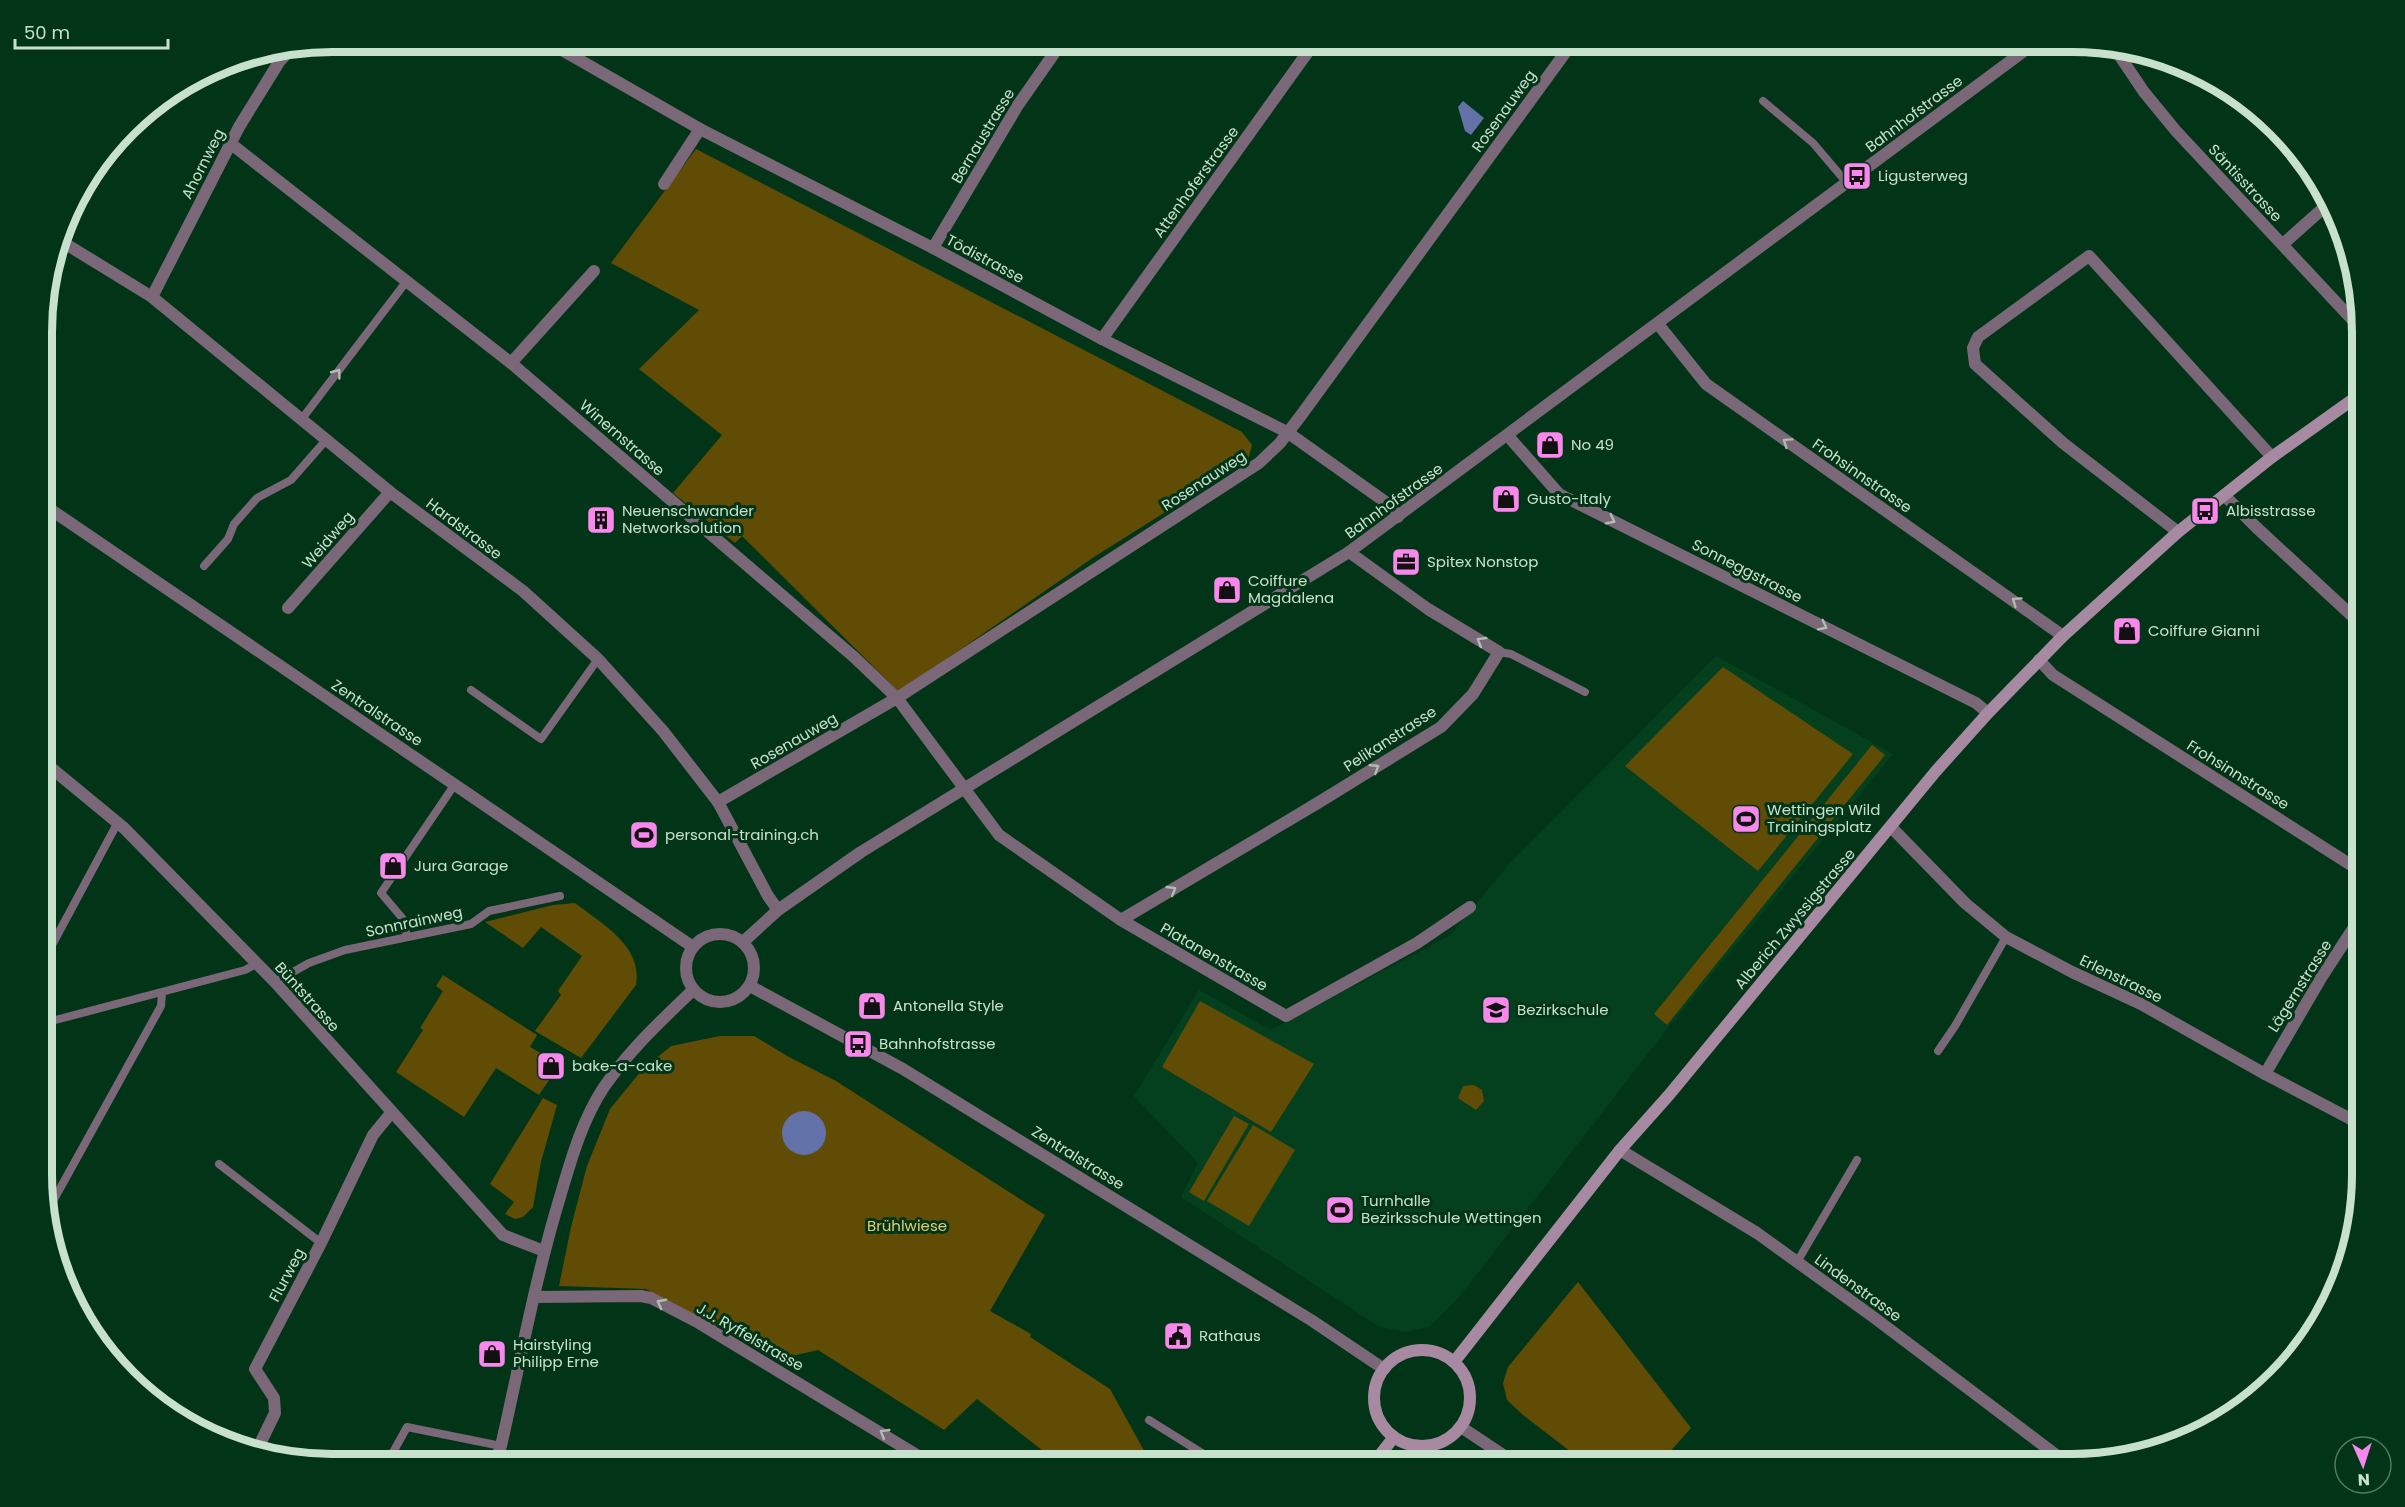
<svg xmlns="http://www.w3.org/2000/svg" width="2405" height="1507" viewBox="0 0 2405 1507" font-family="Poppins,sans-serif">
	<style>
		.built { fill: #04401e }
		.green { fill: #604c05 }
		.water { fill: #6271a7 }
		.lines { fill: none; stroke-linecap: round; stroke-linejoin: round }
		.lane { stroke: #7a6777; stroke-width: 8 }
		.street { stroke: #7a6777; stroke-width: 12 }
		.secondary { stroke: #a789a2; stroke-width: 12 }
		.oneway { stroke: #b1bcb3 }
		.labels { text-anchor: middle; stroke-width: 6; stroke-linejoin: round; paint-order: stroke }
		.street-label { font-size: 15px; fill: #c8e1cd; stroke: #023517 }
		.poi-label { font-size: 15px; fill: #c8e1cd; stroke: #023517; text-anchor: start }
		.park-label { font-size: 15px; fill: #e9cb6f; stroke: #023517 }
		.rim { fill: none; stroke: #c8e1cd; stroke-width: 8 }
	</style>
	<rect width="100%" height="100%" fill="#023517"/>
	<polygon class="built" points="1716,656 1893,754 1663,1034 1460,1296 1429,1327 1404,1332 1378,1326 1181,1197 1198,1163 1134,1096 1199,990 1271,1030 1449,936 1510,863"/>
	<g class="green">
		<polygon points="696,149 1242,432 1252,445 1248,460 1094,557 899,692 742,536 735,543 673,493 722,435 639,369 699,310 611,263"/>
		<polygon points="1723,667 1853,754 1758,871 1625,766"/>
		<polygon points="1872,745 1885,755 1667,1025 1654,1014"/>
		<path d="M575 903C602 924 643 946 636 985L581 1058 535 1031 561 995 558 991 582 956 541 927 523 948 485 922 553 905Z"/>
		<polygon points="443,975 537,1035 530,1047 560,1064 539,1095 496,1068 464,1117 396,1072 423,1030 420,1028 443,991 436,986"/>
		<polygon points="1200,1001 1314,1064 1271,1132 1162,1067"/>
		<polygon points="720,1036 754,1036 789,1057 836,1081 1045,1215 990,1311 1031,1334 1030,1337 1110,1389 1147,1456 1140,1465 1061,1465 977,1399 944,1430 818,1350 779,1359 646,1289 559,1286 571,1227 587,1166 610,1109 642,1070 671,1046"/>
		<polygon points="1474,1085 1482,1090 1484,1101 1476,1110 1458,1098 1463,1086"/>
		<polygon points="543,1098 557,1105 541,1162 533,1207 523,1217 515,1219 505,1214 514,1202 490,1184"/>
		<polygon points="1234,1116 1249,1124 1204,1201 1189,1192"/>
		<polygon points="1253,1125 1295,1150 1249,1226 1207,1201"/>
		<polygon points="1578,1282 1691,1428 1658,1465 1588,1465 1523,1415 1507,1400 1503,1383 1508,1367"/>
	</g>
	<g class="water">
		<polygon points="1463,101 1484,118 1471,135 1465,131 1458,107"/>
		<circle cx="804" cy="1133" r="22"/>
	</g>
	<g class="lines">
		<g class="lane">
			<polyline points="1763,101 1813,143 1847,183"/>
			<polyline points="301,420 406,282"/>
			<polyline points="204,566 228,539 234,524 257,498 291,480 326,440"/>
			<polyline points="1499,652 1511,654 1585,692"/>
			<polyline points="471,690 541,739 598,659"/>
			<polyline points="407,937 403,919 381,893 455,784"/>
			<polyline points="44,960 118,822"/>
			<polyline points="275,982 309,963 345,950 471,924 489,911 560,896"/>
			<polyline points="44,1023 245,970 256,964"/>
			<polyline points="1938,1051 1955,1026 2006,937"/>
			<polyline points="219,1164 321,1243"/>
			<polyline points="44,1200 52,1203 161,1006 162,993"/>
			<polyline points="1797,1262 1857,1160"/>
			<polyline points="1149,1420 1221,1465"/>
			<polyline points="361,1465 390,1460"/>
			<polyline points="386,1465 407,1427 501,1446"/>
		</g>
		<g class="street">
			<polyline points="548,42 700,129 933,248 1102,339 1287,432 1391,506 1398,517"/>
			<polyline points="2115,49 2144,92 2176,131 2362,330"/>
			<polyline points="230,143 511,363 854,657 897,698 999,835 1121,920 1286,1016 1417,943 1470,907"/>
			<polyline points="664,184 700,129"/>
			<polyline points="61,241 152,297 390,492 523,591 598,659 663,731 718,802 768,896 778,910"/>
			<polyline points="2283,244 2329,203"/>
			<polyline points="933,248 1018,105 1062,42"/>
			<polyline points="152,297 239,127 279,62 289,51"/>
			<polyline points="1658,324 1706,384 2063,636"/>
			<polyline points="1102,339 1315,42"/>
			<polyline points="511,363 594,271"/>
			<polyline points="1508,436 1559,494 1976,703 1988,713"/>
			<polyline points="2224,495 2257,528 2362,625"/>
			<polyline points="44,505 693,947"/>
			<polyline points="2178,532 2063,443 1975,364 1973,348 1978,337 2089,256 2272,457"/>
			<polyline points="288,608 390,492"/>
			<polyline points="2039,660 2053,675 2362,872"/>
			<polyline points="44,762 124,828 275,982 503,1235 544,1251"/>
			<polyline points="718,802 897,698 1259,463 1280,443 1302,414 1573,42"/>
			<polyline points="1891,827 1965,903 2006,937 2072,972 2141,1004 2265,1074 2362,1125"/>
			<polyline points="1121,920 1316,804 1441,727 1473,694 1499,652 1428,609 1349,552"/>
			<circle cx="720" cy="968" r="34"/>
			<polyline points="743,942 778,910 861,852 1349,552 2036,42"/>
			<polyline points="750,986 903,1069 1311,1320 1384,1369"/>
			<polyline points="2265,1074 2321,978 2362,915"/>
			<polyline points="1620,1150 1757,1233 1872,1316 2068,1464"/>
			<polyline points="534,1297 641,1296 651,1298 699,1323 933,1465"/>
			<polyline points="1461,1427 1518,1465"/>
			<polyline points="255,1454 275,1413 274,1398 255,1369 321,1243 373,1135 391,1113"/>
			<path d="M494 1465 501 1446C520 1363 535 1279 560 1197 571 1160 582 1120 604 1087 630 1049 660 1022 693 990"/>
		</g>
		<g class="secondary">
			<circle cx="1422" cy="1398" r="48"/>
			<polyline points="1454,1362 1620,1150 1669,1095 1936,771 1988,713 2063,636 2178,532 2272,457 2362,393"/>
			<polyline points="1372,1465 1394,1437"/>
		</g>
	</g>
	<defs><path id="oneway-chevron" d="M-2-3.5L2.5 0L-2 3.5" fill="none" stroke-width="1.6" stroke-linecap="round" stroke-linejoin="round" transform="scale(1.5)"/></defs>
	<g class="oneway">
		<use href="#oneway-chevron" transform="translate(337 373) rotate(-53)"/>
		<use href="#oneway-chevron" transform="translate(1787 442) rotate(-145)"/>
		<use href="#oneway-chevron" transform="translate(1611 520) rotate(27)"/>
		<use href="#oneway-chevron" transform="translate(2016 601) rotate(-145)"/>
		<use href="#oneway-chevron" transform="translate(1823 626) rotate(27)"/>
		<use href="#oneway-chevron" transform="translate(1481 641) rotate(-149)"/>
		<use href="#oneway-chevron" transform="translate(1375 768) rotate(-32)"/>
		<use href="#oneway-chevron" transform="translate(1172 890) rotate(-31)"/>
		<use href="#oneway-chevron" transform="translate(661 1303) rotate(-152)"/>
		<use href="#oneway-chevron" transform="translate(884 1433) rotate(-149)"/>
	</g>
	<defs>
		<g id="bus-square" transform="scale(1.5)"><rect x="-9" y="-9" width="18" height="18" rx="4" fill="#f888eb" stroke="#023517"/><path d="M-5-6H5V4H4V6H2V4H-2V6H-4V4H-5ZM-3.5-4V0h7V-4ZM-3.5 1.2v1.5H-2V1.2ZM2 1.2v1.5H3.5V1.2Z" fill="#111"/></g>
		<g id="shop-square" transform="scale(1.5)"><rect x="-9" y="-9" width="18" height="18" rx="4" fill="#f888eb" stroke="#023517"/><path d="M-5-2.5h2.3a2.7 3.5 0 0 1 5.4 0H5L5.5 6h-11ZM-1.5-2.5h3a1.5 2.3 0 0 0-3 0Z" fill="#111"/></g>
		<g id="building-square" transform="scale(1.5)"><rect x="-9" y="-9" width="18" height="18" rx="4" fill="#f888eb" stroke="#023517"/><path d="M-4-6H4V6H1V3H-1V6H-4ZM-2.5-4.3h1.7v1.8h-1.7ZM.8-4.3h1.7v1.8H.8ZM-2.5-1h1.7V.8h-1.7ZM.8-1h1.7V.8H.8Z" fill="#111"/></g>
		<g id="office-square" transform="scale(1.5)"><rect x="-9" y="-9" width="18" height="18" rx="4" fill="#f888eb" stroke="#023517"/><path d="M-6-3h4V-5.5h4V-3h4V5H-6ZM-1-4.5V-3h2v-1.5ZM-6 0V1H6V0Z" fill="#111"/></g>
		<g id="stadium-square" transform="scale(1.5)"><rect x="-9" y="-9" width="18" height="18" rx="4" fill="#f888eb" stroke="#023517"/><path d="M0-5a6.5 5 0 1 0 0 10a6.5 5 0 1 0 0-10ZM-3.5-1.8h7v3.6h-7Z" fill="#111"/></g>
		<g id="school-square" transform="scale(1.5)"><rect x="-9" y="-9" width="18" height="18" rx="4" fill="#f888eb" stroke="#023517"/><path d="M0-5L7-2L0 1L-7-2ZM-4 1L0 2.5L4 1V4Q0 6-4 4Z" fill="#111"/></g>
		<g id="civic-square" transform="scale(1.5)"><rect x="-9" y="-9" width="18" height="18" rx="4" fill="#f888eb" stroke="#023517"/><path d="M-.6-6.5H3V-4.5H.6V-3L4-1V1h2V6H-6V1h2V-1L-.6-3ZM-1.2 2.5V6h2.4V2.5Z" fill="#111"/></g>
	</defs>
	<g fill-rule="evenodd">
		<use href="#bus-square" x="1857" y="176"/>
		<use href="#shop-square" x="1550" y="445"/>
		<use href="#shop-square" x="1506" y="499"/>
		<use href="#bus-square" x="2205" y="511"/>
		<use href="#building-square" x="601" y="520"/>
		<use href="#office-square" x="1406" y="562"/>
		<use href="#shop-square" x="1227" y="590"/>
		<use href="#shop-square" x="2127" y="631"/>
		<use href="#stadium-square" x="1746" y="819"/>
		<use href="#stadium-square" x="644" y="835"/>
		<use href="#shop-square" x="393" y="866"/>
		<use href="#shop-square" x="872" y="1006"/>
		<use href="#school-square" x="1496" y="1010"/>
		<use href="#bus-square" x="858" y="1044"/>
		<use href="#shop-square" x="551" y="1066"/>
		<use href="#stadium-square" x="1340" y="1210"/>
		<use href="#civic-square" x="1178" y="1336"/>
		<use href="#shop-square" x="492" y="1354"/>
	</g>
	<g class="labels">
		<g class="street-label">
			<text transform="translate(1504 111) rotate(-54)" y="5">Rosenauweg</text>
			<text transform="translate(1914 114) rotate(-37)" y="5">Bahnhofstrasse</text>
			<text transform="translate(983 136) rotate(-59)" y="5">Bernaustrasse</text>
			<text transform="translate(203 164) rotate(-63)" y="5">Ahornweg</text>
			<text transform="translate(1196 182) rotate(-54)" y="5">Attenhoferstrasse</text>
			<text transform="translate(2245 183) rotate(47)" y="5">Säntisstrasse</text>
			<text transform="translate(985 259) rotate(28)" y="5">Tödistrasse</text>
			<text transform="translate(622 438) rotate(41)" y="5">Winernstrasse</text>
			<text transform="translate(1862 476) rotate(35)" y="5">Frohsinnstrasse</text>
			<text transform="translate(1204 481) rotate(-33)" y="5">Rosenauweg</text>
			<text transform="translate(1394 501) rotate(-36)" y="5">Bahnhofstrasse</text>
			<text transform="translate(464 529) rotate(37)" y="5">Hardstrasse</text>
			<text transform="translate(328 540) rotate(-49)" y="5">Weidweg</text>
			<text transform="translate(1747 571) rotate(27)" y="5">Sonneggstrasse</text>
			<text transform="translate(377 713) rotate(34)" y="5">Zentralstrasse</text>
			<text transform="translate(1390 739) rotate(-33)" y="5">Pelikanstrasse</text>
			<text transform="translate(794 741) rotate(-30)" y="5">Rosenauweg</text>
			<text transform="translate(2238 775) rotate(32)" y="5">Frohsinnstrasse</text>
			<text transform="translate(1795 919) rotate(-50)" y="5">Alberich Zwyssigstrasse</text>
			<text transform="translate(414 922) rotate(-12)" y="5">Sonnrainweg</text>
			<text transform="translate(1214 957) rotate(30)" y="5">Platanenstrasse</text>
			<text transform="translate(2121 979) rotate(26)" y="5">Erlenstrasse</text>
			<text transform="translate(2300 986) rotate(-58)" y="5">Lägernstrasse</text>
			<text transform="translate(307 997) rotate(48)" y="5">Büntstrasse</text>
			<text transform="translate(1078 1158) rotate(32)" y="5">Zentralstrasse</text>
			<text transform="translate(287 1275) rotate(-62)" y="5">Flurweg</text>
			<text transform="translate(1858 1288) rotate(36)" y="5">Lindenstrasse</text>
			<text transform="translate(750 1337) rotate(30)" y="5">J.J. Ryffelstrasse</text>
		</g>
		<g class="poi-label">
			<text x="1878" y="181">Ligusterweg</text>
			<text x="1571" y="450">No 49</text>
			<text x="1527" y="504">Gusto-Italy</text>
			<text x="622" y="516">Neuenschwander<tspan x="622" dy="17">Networksolution</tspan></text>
			<text x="2226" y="516">Albisstrasse</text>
			<text x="1427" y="567">Spitex Nonstop</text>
			<text x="1248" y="586">Coiffure<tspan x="1248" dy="17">Magdalena</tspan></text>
			<text x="2148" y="636">Coiffure Gianni</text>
			<text x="1767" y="815">Wettingen Wild<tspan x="1767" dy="17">Trainingsplatz</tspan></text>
			<text x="665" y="840">personal-training.ch</text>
			<text x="414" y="871">Jura Garage</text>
			<text x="893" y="1011">Antonella Style</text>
			<text x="1517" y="1015">Bezirkschule</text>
			<text x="879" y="1049">Bahnhofstrasse</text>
			<text x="572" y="1071">bake-a-cake</text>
			<text x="1361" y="1206">Turnhalle<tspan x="1361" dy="17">Bezirksschule Wettingen</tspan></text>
			<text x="1199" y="1341">Rathaus</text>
			<text x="513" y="1350">Hairstyling<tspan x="513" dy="17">Philipp Erne</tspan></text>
		</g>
		<g class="park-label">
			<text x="907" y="1231">Brühlwiese</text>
		</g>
	</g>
	<path d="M0 0H2405V1507H0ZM332 52H2072A280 280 0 0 1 2352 332V1174A280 280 0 0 1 2072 1454H332A280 280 0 0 1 52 1174V332A280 280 0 0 1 332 52Z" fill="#023517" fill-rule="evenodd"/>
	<path class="rim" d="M332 52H2072A280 280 0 0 1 2352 332V1174A280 280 0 0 1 2072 1454H332A280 280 0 0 1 52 1174V332A280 280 0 0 1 332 52Z"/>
	<g transform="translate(2363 1465) rotate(177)"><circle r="28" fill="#023517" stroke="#517a60" stroke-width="1.5"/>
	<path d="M0-4.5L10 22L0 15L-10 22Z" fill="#f888eb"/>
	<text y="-9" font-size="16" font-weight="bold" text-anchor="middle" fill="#c8e1cd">N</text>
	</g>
	<path d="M15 39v9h153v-9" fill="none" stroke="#c8e1cd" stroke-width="3"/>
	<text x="24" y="39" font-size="18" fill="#c8e1cd" stroke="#023517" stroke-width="4.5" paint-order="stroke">50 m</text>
</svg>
